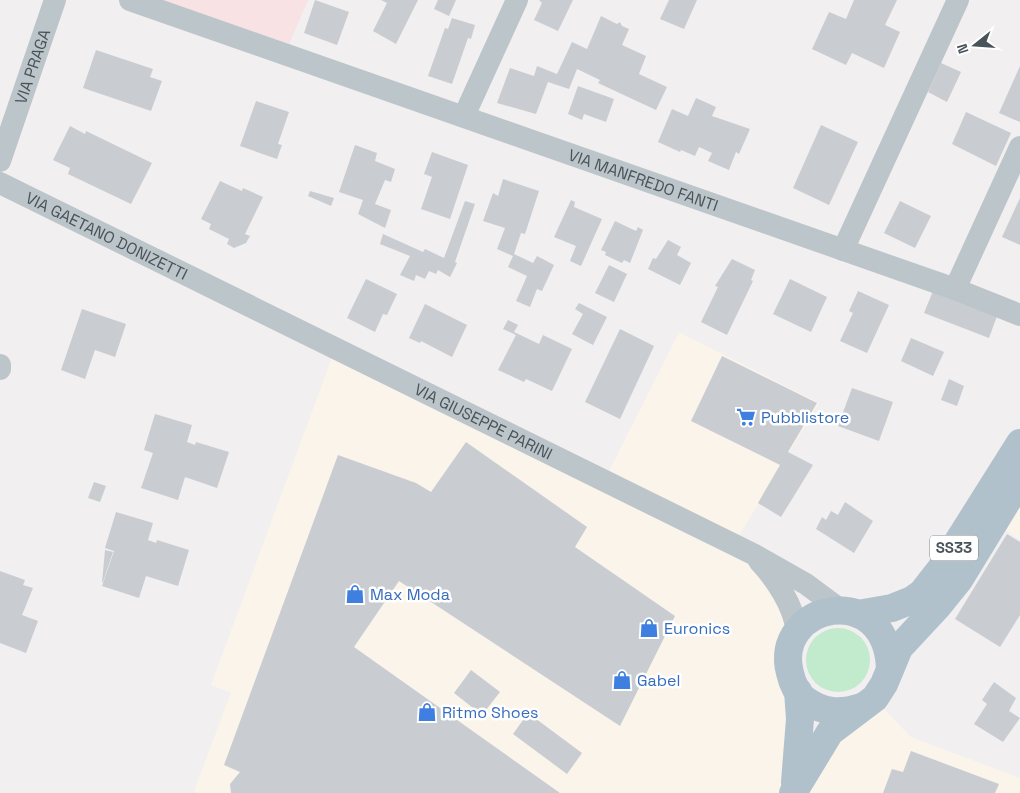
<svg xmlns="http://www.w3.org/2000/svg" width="1020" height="793" viewBox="0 0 1020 793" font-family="'Space Grotesk',sans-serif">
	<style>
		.commercial { fill: #faf4ea }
		.medical { fill: #f8e2e3 }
		.green { fill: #c2eacd }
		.building { fill: #c9cdd1 }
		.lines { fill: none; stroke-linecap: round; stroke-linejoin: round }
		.minor { stroke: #bcc5ca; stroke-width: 22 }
		.primary { stroke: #b1c1cb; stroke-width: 28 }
		.labels { text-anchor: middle; stroke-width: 5; stroke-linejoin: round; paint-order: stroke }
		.shield { fill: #fff; stroke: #80878c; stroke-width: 1 }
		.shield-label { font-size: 15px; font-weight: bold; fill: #49545a }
		.street-label { font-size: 16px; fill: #49545a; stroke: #fff }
		.shop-label { font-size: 16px; fill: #366cbe; stroke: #fff; text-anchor: start }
	</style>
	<rect width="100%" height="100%" fill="#f1efef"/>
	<g class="commercial">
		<polygon points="679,332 819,403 736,541 606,477"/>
		<polygon points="334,352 750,558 787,615 788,793 198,793 194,791 231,693 211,685"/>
		<polygon points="1020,483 1020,540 996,524"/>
		<polygon points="875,700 911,737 1020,778 1020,793 797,793"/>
	</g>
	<polygon class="medical" points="163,0 308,0 289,44"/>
	<circle class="green" cx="838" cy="660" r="32"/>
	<g class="building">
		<polygon points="315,0 349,12 337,45 304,33"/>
		<polygon points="381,0 418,0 396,44 373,31 387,3"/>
		<polygon points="438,0 456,0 449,16 434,9"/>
		<polygon points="539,0 573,0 558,31 534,20 542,3"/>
		<polygon points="669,0 697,0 684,29 660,19"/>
		<polygon points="854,0 897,0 885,25 900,32 884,68 852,53 846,65 812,49 829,12 846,19"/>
		<polygon points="601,16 617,24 620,22 622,26 629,29 622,45 646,56 639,74 667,87 656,110 598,83 600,80 577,69 569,89 548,82 536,114 497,103 510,68 534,76 537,66 557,74 572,42 587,49"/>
		<polygon points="452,18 475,25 471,39 468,38 452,84 428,76 445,28 448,29"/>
		<polygon points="96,50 153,69 150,77 162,81 151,111 83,88"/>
		<polygon points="941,63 961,72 947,102 928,92"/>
		<polygon points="1020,66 1020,122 999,113"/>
		<polygon points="578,86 614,99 606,122 584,114 582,120 568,114"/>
		<polygon points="696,98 716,107 712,116 750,129 739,154 736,152 729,170 708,161 712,153 699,147 695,156 681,150 680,152 658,142 672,109 688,116"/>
		<polygon points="256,101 289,112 278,144 282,145 277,159 240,146"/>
		<polygon points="966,112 1011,133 996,166 952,144"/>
		<polygon points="821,125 858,142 829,205 793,188"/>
		<polygon points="70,126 85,134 86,131 152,163 131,204 68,174 70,168 53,160"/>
		<polygon points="355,145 377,153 375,161 395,169 391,182 385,180 375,204 391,210 385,228 358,214 363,200 339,192"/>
		<polygon points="432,152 468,165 450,219 421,209 432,177 424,174"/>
		<polygon points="503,179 539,191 525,234 521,233 514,254 533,263 537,256 554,265 542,291 537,289 530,307 516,301 527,276 508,267 513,256 497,249 505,228 483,221 493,193 498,196"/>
		<polygon points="220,181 242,191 243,188 263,197 245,234 250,236 246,243 234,248 227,244 229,239 209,229 211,224 201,219"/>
		<polygon points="310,191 334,198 331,206 308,196"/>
		<polygon points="1020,198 1020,245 1002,237"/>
		<polygon points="571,200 575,202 574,207 602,219 581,266 570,261 576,246 554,237"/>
		<polygon points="465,201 475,204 455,262 457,263 450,277 438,270 436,274 429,271 425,279 416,275 414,281 400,275 410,256 380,244 383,234 423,252 425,249 444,258"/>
		<polygon points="900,201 931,216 915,248 884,233"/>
		<polygon points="615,221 636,231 638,227 643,230 630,263 624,260 622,263 605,255 606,252 601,250"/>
		<polygon points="668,240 681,247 677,255 691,263 680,285 648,269 653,258 656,259"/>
		<polygon points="732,259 755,270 751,280 753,281 727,335 701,322 718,287 715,286"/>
		<polygon points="609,265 627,274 614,302 595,293"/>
		<polygon points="366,279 397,294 387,315 383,314 375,332 347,318"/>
		<polygon points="790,279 827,297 811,332 773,314"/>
		<polygon points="858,291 889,305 867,353 840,341 853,313 849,311"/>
		<polygon points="933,291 997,316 989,338 924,313"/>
		<polygon points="579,303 607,317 593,345 572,334 583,314 575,309"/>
		<polygon points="425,304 467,325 452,357 421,341 420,343 409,338"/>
		<polygon points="82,309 126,324 115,357 95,350 85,379 61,370"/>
		<polygon points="508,320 518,325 514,332 539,344 543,335 572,349 552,391 526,379 524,382 498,370 516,335 503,329"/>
		<polygon points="620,329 654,346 620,419 585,402"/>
		<polygon points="911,338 944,352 933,376 901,361"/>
		<polygon points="722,356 817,403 788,452 813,465 781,517 758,503 780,465 691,421"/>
		<polygon points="949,379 964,386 957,406 941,400"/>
		<polygon points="852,388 893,402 879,441 838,426"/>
		<polygon points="155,414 192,425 187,442 195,445 196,442 229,452 217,488 185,477 178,500 141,488 153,453 144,450"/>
		<polygon points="466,442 587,527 575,547 675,616 620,726 399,581 354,647 560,793 231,793 230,784 240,772 224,765 338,455 416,483 431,492"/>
		<polygon points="94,482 106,486 100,502 88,498"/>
		<polygon points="845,502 873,521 854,553 816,529 822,517 826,520 831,511 838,515"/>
		<polygon points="116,512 153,523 148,540 156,543 157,540 189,550 178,586 146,576 139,598 102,586 114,551 105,548"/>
		<polygon points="1007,534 1020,542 1020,615 1000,647 955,619"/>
		<polygon points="105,550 113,552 103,582 102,582"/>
		<polygon points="0,571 25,580 23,585 33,588 22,615 38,621 26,653 0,643"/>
		<polygon points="471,670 500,692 482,715 454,693"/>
		<polygon points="994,682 1016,698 1009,711 1020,718 1003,742 974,724 987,704 982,700"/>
		<polygon points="528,713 582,753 567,774 513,734"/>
		<polygon points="911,751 999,784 995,793 883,793 892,769 903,772"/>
	</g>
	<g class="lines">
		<g class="minor">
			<path id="s1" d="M130 0 955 289 1020 315"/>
			<polyline points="464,116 517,0"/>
			<path id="s2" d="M0 161 55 0"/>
			<path id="s3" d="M0 183 753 554 806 584 841 610"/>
			<polyline points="843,250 958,0"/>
			<polyline points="955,289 1020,147"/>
			<polyline points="0,365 0,369"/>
			<path d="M759 561C776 579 794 606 797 632"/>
		</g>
		<g class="primary">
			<polyline points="858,614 892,608 912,600 922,593 940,570 1020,443"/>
			<path d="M861 707C840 714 823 713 804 699 796 692 792 682 790 673 772 604 887 578 890 669"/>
			<polyline points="795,782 800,719 798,691"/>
			<polyline points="793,793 830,732 875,698 884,684 899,648 938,606 959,580 1020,480"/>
		</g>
	</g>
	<defs>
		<g id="supermarket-bare" transform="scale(1.5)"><path d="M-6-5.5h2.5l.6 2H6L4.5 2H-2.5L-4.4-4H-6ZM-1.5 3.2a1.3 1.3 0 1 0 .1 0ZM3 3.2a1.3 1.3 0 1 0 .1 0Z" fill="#3f7fe0" stroke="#fff" stroke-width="2.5" paint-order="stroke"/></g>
		<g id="shop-bare" transform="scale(1.5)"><path d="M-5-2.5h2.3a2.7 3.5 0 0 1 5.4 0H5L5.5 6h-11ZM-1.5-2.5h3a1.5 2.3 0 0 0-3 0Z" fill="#3f7fe0" stroke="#fff" stroke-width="2.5" paint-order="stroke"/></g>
	</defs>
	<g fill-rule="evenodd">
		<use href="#supermarket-bare" x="746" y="417"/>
		<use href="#shop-bare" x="355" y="594"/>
		<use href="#shop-bare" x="649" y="628"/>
		<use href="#shop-bare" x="622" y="680"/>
		<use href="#shop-bare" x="427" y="712"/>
	</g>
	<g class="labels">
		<rect class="shield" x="930" y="535.5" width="48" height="25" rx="4"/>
		<g class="shield-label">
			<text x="954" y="553">SS33</text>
		</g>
		<g class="street-label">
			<text dy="6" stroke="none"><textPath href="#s2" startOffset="100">VIA PRAGA</textPath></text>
			<text dy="6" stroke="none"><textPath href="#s1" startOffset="544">VIA MANFREDO FANTI</textPath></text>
			<text dy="6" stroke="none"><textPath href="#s3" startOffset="119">VIA GAETANO DONIZETTI</textPath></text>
			<text dy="6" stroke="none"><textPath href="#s3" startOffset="539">VIA GIUSEPPE PARINI</textPath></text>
		</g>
		<g class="shop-label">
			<text x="761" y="423">Pubblistore</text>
			<text x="370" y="600">Max Moda</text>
			<text x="664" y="634">Euronics</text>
			<text x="637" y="686">Gabel</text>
			<text x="442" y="718">Ritmo Shoes</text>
		</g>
	</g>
	<g transform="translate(975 45) rotate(253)" stroke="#ffffff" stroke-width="4" paint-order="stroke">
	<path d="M0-4L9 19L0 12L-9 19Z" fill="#49545a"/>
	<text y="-8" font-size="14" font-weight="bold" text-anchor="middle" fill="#49545a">N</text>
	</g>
</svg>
